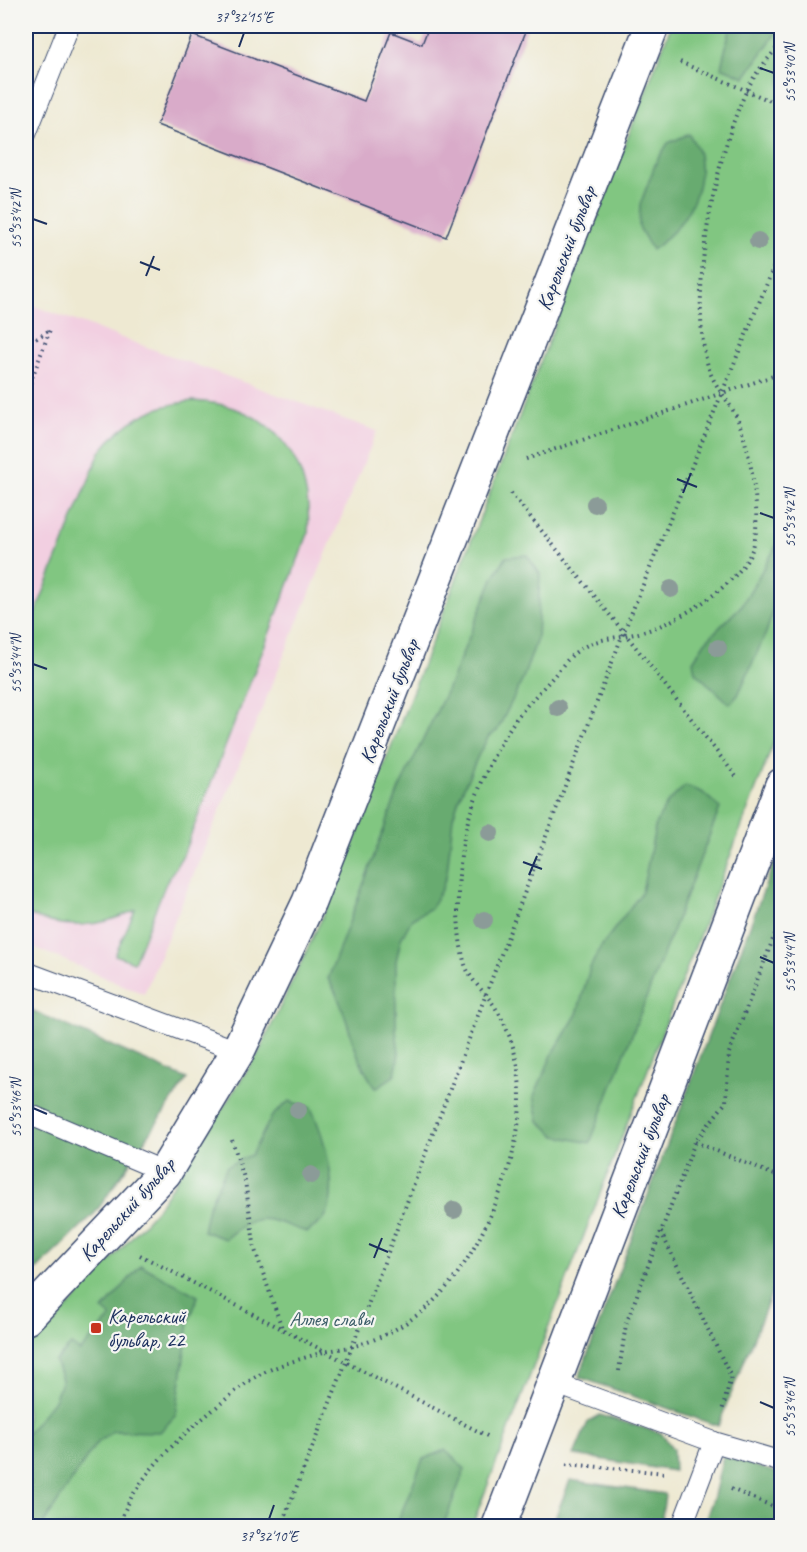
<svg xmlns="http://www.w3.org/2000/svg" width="807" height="1552" viewBox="0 0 807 1552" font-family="Caveat,sans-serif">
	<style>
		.built { fill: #f2cfe1 }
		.green { fill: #81c681; stroke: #4e7a70; stroke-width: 1.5 }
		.forest { fill: #68ab6f; stroke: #426d66; stroke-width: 1.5 }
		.building { fill: #d9abc9 }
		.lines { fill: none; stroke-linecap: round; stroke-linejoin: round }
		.lane-casing { stroke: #3b4b6f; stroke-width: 22 }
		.street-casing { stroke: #3b4b6f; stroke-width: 36 }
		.path { stroke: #3b4b6f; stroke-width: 4; stroke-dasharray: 1.5 4.5; stroke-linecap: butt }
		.lane { stroke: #fff; stroke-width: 20 }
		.street { stroke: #fff; stroke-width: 33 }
		.tree { fill: #8b9b98 }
		.ticks { fill: none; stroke: #1b2f5e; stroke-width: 2 }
		.poi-dot { fill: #c8321e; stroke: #f6f6f2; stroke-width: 2 }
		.labels { text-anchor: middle; stroke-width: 4.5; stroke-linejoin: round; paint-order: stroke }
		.street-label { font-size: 21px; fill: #1b2f5e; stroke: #f6f6f2 }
		.poi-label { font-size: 21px; fill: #1b2f5e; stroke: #f6f6f2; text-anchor: start }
		.park-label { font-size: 21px; fill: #3a5c68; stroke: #f6f6f2 }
		.neatline { fill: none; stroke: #1b2f5e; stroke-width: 2 }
		.ticks-label { font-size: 15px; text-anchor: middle; fill: #1b2f5e }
	</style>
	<rect width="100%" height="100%" fill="#f6f6f2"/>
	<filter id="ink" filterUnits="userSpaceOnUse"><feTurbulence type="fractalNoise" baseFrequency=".0167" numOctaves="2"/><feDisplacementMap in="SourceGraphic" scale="12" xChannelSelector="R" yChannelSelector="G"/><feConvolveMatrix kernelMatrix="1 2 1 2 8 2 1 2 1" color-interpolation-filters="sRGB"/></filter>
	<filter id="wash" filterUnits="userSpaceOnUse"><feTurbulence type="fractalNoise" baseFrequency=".008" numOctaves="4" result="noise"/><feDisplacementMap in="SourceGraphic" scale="24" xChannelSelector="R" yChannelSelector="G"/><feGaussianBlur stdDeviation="1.35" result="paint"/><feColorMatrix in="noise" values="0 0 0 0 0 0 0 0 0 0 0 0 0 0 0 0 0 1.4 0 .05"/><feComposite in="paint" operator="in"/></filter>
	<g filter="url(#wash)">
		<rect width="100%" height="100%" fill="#eee9d2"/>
		<polygon class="built" points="26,303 377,431 144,994 26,944"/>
		<g class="green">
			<polygon points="671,26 781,26 781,724 472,1526 26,1526 26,1349 47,1331 157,1209 258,1054 337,886"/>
			<path d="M193 401C270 404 314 458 308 534L183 855 166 883 134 962 115 955 135 910C100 928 61 931 26 913V636L100 452C125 420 153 405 193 401Z"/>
		</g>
		<g class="forest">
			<polygon points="731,26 781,26 745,77 721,67"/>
			<path d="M689 134C692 140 698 148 699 155 706 193 682 229 652 250L639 227 640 205 656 162 668 143Z"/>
			<polygon points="781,538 781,588 766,633 738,695 730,704 695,672 693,661 705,642 742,605"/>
			<path d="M527 555 540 574 537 639 522 681 497 731 489 736 478 756 460 796 453 817 447 873 442 888 431 908 412 919 401 939 396 961V1030L399 1053 395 1075 376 1088C349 1053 351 1015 328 979L399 789 449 686 494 576 506 557Z"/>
			<polygon points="685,786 702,792 720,808 590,1143 556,1136 539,1121 534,1096 552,1055 577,1014 590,968 600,948 642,892 656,823 668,802"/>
			<polygon points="781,844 781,1270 718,1426 579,1377"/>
			<polygon points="29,1009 187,1079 96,1212 26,1280 26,1017"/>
			<path d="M289 1101 311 1108C323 1133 341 1190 325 1217 322 1223 313 1228 307 1232 267 1220 261 1208 225 1239L203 1231 208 1207 227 1166 251 1155 272 1116Z"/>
			<polygon points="141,1265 198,1296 189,1322 176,1415 160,1432 113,1431 95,1445 44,1523 41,1526 26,1526 26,1435 55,1399 62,1379 55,1361 71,1345 80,1351 111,1317 103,1310"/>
			<polygon points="600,1415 661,1433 673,1449 674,1471 574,1455 588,1422"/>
			<polygon points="445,1450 465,1469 443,1526 396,1526 423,1459"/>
			<polygon points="723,1456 781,1474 779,1526 703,1526 714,1496"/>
			<polygon points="570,1480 665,1494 661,1526 552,1526"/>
		</g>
		<g id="blocks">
			<polygon class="building" points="429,26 528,26 446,237 157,125 192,35 364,101 391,32 422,44"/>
		</g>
	</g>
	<g filter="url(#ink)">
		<use href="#blocks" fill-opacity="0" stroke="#3b4b6f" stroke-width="1.5"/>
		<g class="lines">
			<g class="lane-casing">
				<g id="lane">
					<polyline points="26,134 69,26"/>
					<polyline points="26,972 238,1051"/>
					<polyline points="26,1113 165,1172"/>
					<polyline points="554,1383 714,1442 782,1462"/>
					<polyline points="682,1526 714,1442"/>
				</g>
			</g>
			<g class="street-casing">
				<g id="street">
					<polyline points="26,1318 165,1172 238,1051 309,902 652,26"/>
					<polyline points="499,1526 782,785"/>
				</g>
			</g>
			<g class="path">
				<polyline points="680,62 782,106"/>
				<polyline points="26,345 50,330"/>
				<polyline points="26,394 50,330"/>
				<polyline points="526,459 782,373"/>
				<polyline points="511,493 627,636 738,779"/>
				<polyline points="232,1140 245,1181 255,1250 283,1331"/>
				<polyline points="695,1142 782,1178"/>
				<polyline points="661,1232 731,1377 722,1411"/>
				<polyline points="140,1255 489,1437"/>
				<polyline points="619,1371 626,1324 695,1142 726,1102 729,1053 782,916"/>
				<polyline points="566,1464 666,1473"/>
				<polyline points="731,1489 782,1510"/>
				<path d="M118 1526C137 1475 177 1439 219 1405 230 1396 243 1384 256 1377 273 1366 298 1360 317 1354 329 1350 342 1349 354 1346 375 1341 396 1330 413 1318 458 1287 487 1230 505 1179 525 1123 528 1059 495 1007 485 991 469 981 464 961 454 922 457 860 468 821 478 787 495 749 516 719 527 704 541 691 553 677 561 668 569 656 579 650 597 637 622 638 642 632 677 623 739 585 752 550 764 521 749 439 734 412 726 398 716 387 710 372 685 303 715 152 748 88 756 71 770 57 782 42"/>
				<polyline points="281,1526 352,1347 622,636 782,247"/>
			</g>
			<use href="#lane" class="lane"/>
			<use href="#street" class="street"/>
		</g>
		<g class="tree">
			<circle cx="758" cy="241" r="9"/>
			<circle cx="595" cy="504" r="9"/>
			<circle cx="671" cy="589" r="9"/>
			<circle cx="718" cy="648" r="9"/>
			<circle cx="558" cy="708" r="9"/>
			<circle cx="490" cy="833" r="9"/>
			<circle cx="484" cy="920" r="9"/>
			<circle cx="298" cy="1110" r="9"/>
			<circle cx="311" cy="1175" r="9"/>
			<circle cx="454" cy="1210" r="9"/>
		</g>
	</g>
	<path class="ticks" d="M239 47 244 33M760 68 774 73M33 219 47 224M140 262 160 270M146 276 154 256M677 479 697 487M683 493 691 473M760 513 774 518M33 664 47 669M523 862 542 869M529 875 537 856M760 957 774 963M33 1108 47 1114M369 1244 388 1252M374 1258 382 1238M760 1402 774 1408M269 1519 274 1505"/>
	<rect class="poi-dot" x="90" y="1322" width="12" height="12" rx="3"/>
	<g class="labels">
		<g class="street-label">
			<text transform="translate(566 248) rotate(-69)" y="7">Карельский бульвар</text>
			<text transform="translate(389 701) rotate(-69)" y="7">Карельский бульвар</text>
			<text transform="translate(640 1156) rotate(-69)" y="7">Карельский бульвар</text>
			<text transform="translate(127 1209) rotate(-48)" y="7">Карельский бульвар</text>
		</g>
		<g class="poi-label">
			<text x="108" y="1323">Карельский<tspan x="108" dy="24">бульвар, 22</tspan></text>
		</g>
		<g class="park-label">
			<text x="331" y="1326">Аллея славы</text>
		</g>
	</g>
	<rect width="807" height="1552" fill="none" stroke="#f6f6f2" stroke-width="66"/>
	<rect x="33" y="33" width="741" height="1486" class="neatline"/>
	<g class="ticks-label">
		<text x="244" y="22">37°32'15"E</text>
		<text transform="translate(790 73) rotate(-90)" y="5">55°53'40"N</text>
		<text transform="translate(16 219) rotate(-90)" y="5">55°53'42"N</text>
		<text transform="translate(790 518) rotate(-90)" y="5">55°53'42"N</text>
		<text transform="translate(16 664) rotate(-90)" y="5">55°53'44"N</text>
		<text transform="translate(790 963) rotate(-90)" y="5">55°53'44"N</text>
		<text transform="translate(16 1108) rotate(-90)" y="5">55°53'46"N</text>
		<text transform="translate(790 1408) rotate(-90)" y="5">55°53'46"N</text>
		<text x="269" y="1541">37°32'10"E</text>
	</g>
</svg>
